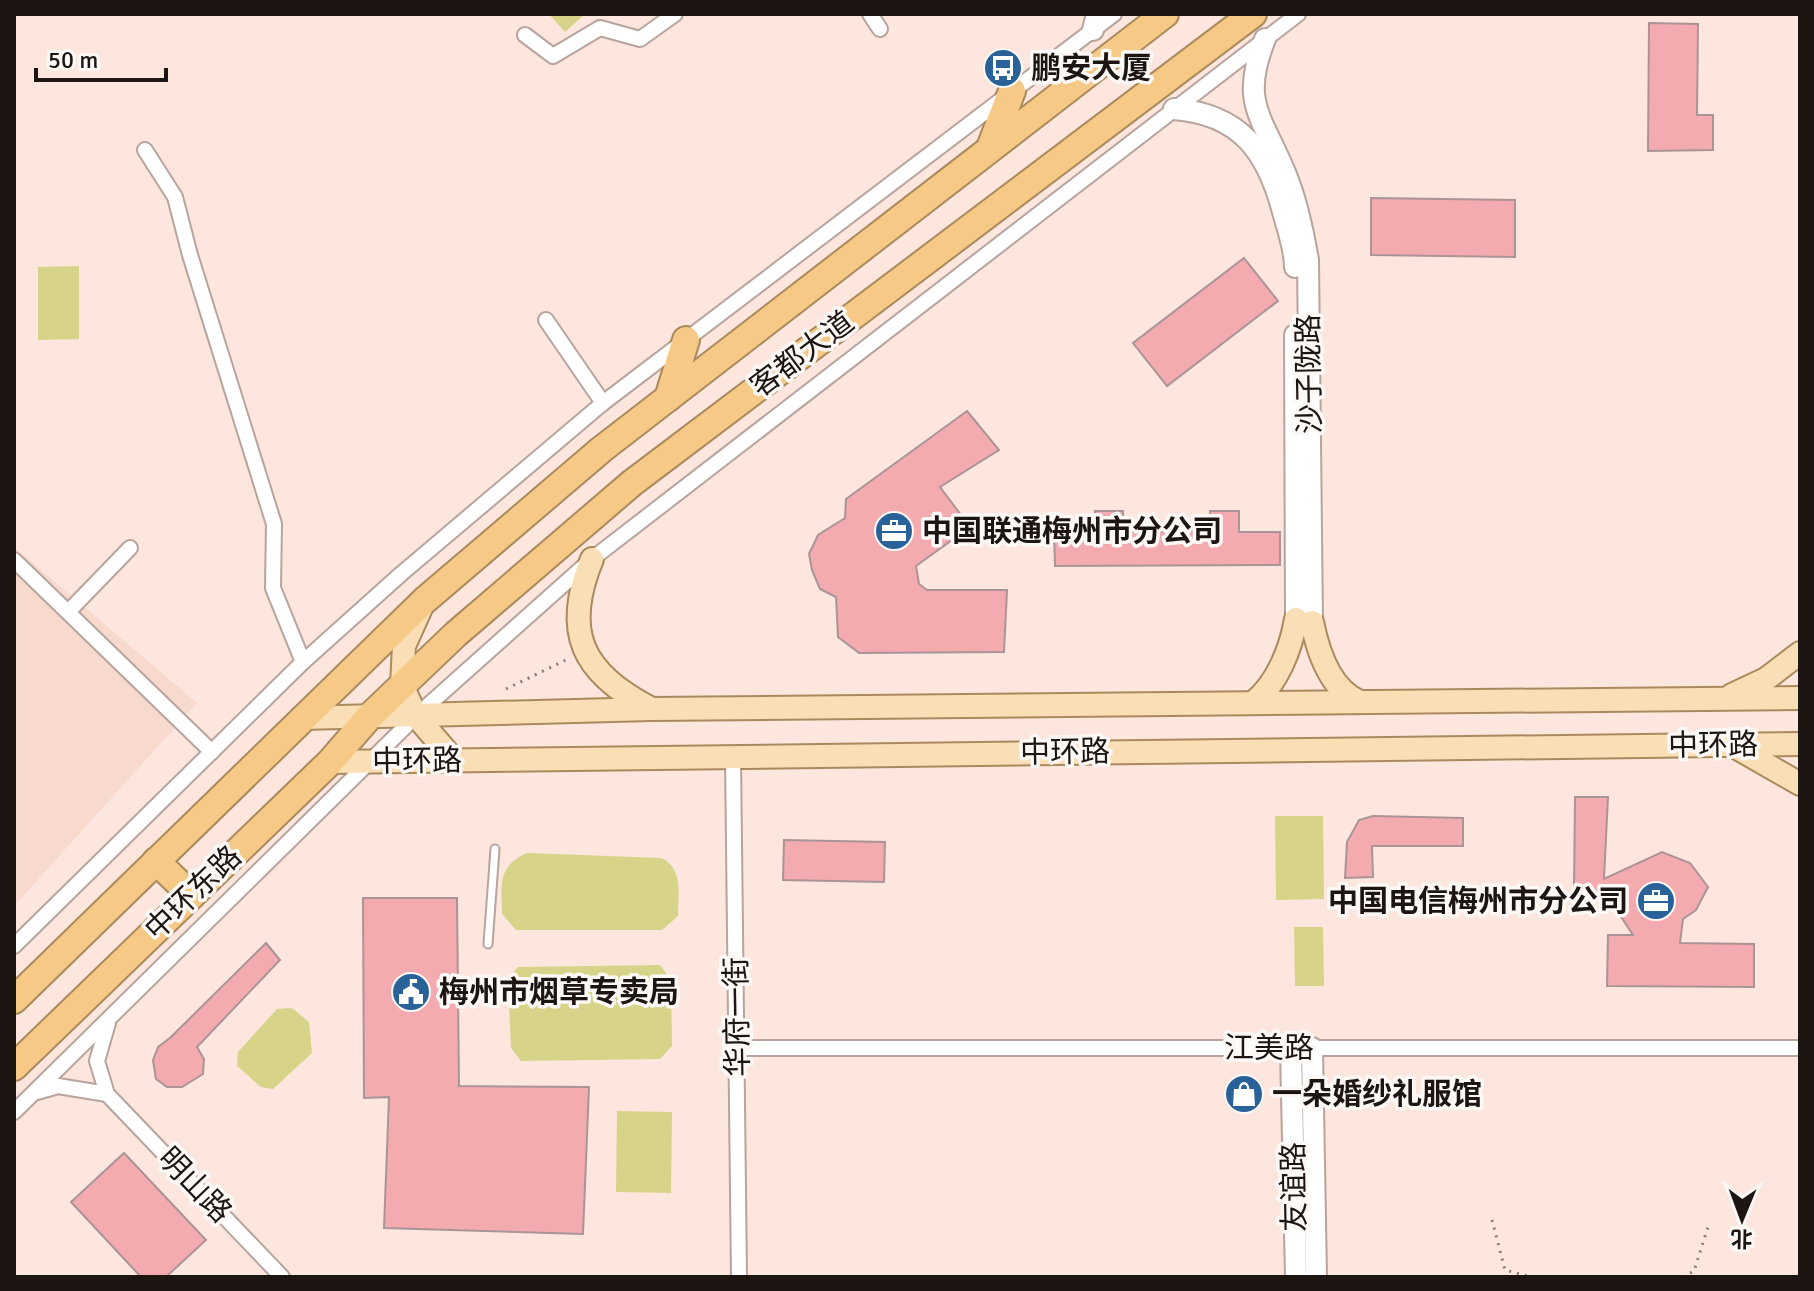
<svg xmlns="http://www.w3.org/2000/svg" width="1814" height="1291" viewBox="0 0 1814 1291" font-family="Signika,'Noto Sans SC',sans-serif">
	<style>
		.built { fill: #f7dacd }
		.green { fill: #d7d48a }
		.building { fill: #f4abb0; stroke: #aa9495; stroke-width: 2 }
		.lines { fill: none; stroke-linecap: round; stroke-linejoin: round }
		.lane-casing { stroke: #b8a49c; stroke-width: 11 }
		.street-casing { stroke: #b8a49c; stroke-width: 18 }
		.secondary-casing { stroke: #b8a49c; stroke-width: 24 }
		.primary-casing { stroke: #aa8a5d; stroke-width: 26 }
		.highway-casing { stroke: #aa8a5d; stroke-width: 30 }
		.path { stroke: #8a7c76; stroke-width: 3; stroke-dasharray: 2 6; stroke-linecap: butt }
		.lane { stroke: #fff; stroke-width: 7 }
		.street { stroke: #fff; stroke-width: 14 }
		.secondary { stroke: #fff; stroke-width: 20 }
		.primary { stroke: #fadfb6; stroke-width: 22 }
		.highway { stroke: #f7c986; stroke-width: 26 }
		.labels { text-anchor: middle; stroke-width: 7; stroke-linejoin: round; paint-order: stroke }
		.poi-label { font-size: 30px; font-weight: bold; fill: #1c1512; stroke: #fcf8f6; text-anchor: start }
		.street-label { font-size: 30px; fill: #1c1512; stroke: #fcf8f6 }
	</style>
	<rect width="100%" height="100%" fill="#fce6dd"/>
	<polygon class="built" points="14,547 197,703 14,906"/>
	<g class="green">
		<polygon points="549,14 585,14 565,32"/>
		<polygon points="79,266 79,339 38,340 38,267"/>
		<polygon points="1275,816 1323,816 1324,899 1276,900"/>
		<path d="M527 853 661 858C684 868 678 896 678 916L662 930H516L502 914C502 885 496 867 527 853Z"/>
		<polygon points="1294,927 1323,927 1324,986 1295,986"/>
		<polygon points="660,965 671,980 672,1046 660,1059 521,1061 511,1048 508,979 518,967"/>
		<polygon points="292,1008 309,1022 312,1053 273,1089 261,1087 237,1066 238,1052 277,1009"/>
		<polygon points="617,1111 672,1112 671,1193 616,1192"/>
	</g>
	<g class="building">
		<polygon points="1649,23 1698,24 1697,115 1713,115 1713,150 1648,151"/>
		<polygon points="1371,198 1515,200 1515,257 1371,255"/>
		<polygon points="1244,258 1278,301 1167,386 1133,343"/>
		<polygon points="967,411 999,450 940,487 970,527 916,566 919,584 927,590 1007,590 1004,652 859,653 838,637 836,597 820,589 812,570 809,554 818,535 845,518 846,499"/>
		<polygon points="1095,511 1123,511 1123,532 1211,531 1210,511 1239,511 1239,532 1280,532 1280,565 1055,566 1054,531 1095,530"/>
		<polygon points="1575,797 1608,797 1604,879 1662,852 1690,863 1708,887 1696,910 1683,919 1680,943 1754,944 1754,987 1607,986 1608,935 1633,935 1604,891 1574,891"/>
		<polygon points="1373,816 1463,818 1463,846 1372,846 1373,877 1345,878 1347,842 1359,820"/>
		<polygon points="784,840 885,842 884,882 783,880"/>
		<polygon points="363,898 457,898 459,1086 589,1087 583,1234 384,1228 389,1097 364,1098"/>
		<polygon points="266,943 280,960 197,1047 204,1059 203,1074 182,1087 167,1087 156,1079 153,1060 158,1047 171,1037"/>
		<polygon points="124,1153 206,1240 166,1277 141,1277 71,1202"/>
	</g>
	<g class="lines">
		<g class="lane-casing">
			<polyline id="lane" points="488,944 495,849"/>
		</g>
		<g class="street-casing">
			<g id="street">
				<polyline points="870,14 880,29"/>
				<polyline points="525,35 553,56 600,28 640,39 675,14"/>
				<polyline points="145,150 175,197 190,255 274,524 273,588 303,662"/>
				<polyline points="546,320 603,403"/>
				<polyline points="14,560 212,752"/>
				<polyline points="68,612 130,548"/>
				<polyline points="733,756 739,1277"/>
				<polyline points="14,946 303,662 401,574 603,403 1114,14"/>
				<polyline points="108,1023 97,1061 107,1094 282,1277"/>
				<polyline points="737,1048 1800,1048"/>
				<polyline points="37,1092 58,1086 107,1094"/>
				<polyline points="14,1112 416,716 592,559 1298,14"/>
			</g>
		</g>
		<g class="secondary-casing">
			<g id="secondary">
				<polyline points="1093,30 1097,14"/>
				<path d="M1265 39C1239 104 1263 117 1286 175 1297 202 1303 231 1308 260L1312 622"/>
				<path d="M1174 109C1240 114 1267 151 1283 212 1288 230 1295 249 1295 267"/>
				<polyline points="1295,335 1296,619"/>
				<polyline points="1291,1048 1296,1277"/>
				<polyline points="1312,1048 1316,1277"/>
			</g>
		</g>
		<g class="primary-casing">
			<g id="primary">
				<path d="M592 559C562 632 582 673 650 708"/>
				<polyline points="421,608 404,646 402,685 416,716 454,760"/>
				<path d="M1312 622C1318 652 1331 690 1360 702"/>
				<polyline points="1732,695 1766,679 1800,653"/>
				<path d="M1253 703C1277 684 1291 649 1296 619"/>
				<polyline points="301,718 651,709 1800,698"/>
				<polyline points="1732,745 1800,784"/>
				<polyline points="330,762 1800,744"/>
			</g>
		</g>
		<g class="highway-casing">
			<g id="highway">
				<polyline points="990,148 1012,91"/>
				<polyline points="668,398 686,340"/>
				<polyline points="156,861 191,895"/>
				<polyline points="14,1000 425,600 602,449 1165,14"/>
				<polyline points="14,1067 330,762 369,717 456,634 632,483 1253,14"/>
			</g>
		</g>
		<g class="path">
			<polyline points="506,689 568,659"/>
			<polyline points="1492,1220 1505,1270 1531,1277"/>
			<polyline points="1683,1277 1694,1271 1708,1227"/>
		</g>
		<use href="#lane" class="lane"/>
		<use href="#street" class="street"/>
		<use href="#secondary" class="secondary"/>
		<use href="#primary" class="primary"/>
		<use href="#highway" class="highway"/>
	</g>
	<defs>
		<g id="bus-disc" transform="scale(2)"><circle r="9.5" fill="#296199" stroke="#fcf8f6"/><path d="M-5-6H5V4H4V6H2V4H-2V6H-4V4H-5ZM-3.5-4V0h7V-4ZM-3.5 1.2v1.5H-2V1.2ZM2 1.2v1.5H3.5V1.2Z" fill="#fff"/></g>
		<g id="office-disc" transform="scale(2)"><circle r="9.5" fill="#296199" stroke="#fcf8f6"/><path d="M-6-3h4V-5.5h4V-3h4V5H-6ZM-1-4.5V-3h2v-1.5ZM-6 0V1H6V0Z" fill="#fff"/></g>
		<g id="civic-disc" transform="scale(2)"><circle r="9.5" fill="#296199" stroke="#fcf8f6"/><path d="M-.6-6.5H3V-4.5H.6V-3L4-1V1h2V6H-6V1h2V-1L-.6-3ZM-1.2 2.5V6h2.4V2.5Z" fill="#fff"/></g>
		<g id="shop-disc" transform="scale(2)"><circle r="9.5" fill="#296199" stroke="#fcf8f6"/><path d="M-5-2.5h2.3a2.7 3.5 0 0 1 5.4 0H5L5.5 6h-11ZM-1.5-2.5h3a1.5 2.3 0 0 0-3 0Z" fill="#fff"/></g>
	</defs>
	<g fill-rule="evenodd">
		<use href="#bus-disc" x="1003" y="68"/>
		<use href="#office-disc" x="894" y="531"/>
		<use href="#office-disc" x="1656" y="901"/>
		<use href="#civic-disc" x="411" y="992"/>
		<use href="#shop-disc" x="1244" y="1094"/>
	</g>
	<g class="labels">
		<g class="poi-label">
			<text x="1031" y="78">鹏安大厦</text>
			<text x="922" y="541">中国联通梅州市分公司</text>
			<text x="1628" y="911" text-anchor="end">中国电信梅州市分公司</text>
			<text x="439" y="1002">梅州市烟草专卖局</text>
			<text x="1272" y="1104">一朵婚纱礼服馆</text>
		</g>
		<g class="street-label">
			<text transform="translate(802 354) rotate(-37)" y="10">客都大道</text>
			<text transform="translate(1309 374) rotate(-91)" y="10">沙子陇路</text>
			<text transform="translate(1713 745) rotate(-1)" y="10">中环路</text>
			<text transform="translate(1065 752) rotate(-1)" y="10">中环路</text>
			<text transform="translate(417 761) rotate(-1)" y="10">中环路</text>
			<text transform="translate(193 893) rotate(-44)" y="10">中环东路</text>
			<text transform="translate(737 1017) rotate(-91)" y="10">华府一街</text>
			<text x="1269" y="1058">江美路</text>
			<text transform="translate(195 1185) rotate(46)" y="10">明山路</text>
			<text transform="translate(1294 1187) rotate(-91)" y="10">友谊路</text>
		</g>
	</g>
	<rect width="1814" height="1291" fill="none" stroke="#1c1512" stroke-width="32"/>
	<g transform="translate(1742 1219) rotate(181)" stroke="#fcf8f6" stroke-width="6" paint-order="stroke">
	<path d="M0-6L14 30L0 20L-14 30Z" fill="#1c1512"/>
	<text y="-12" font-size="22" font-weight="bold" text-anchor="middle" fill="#1c1512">北</text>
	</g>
	<path d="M36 68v12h130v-12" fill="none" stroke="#1c1512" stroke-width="4"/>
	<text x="48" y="68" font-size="24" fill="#1c1512" stroke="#fcf8f6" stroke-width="6" paint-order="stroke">50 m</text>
</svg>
